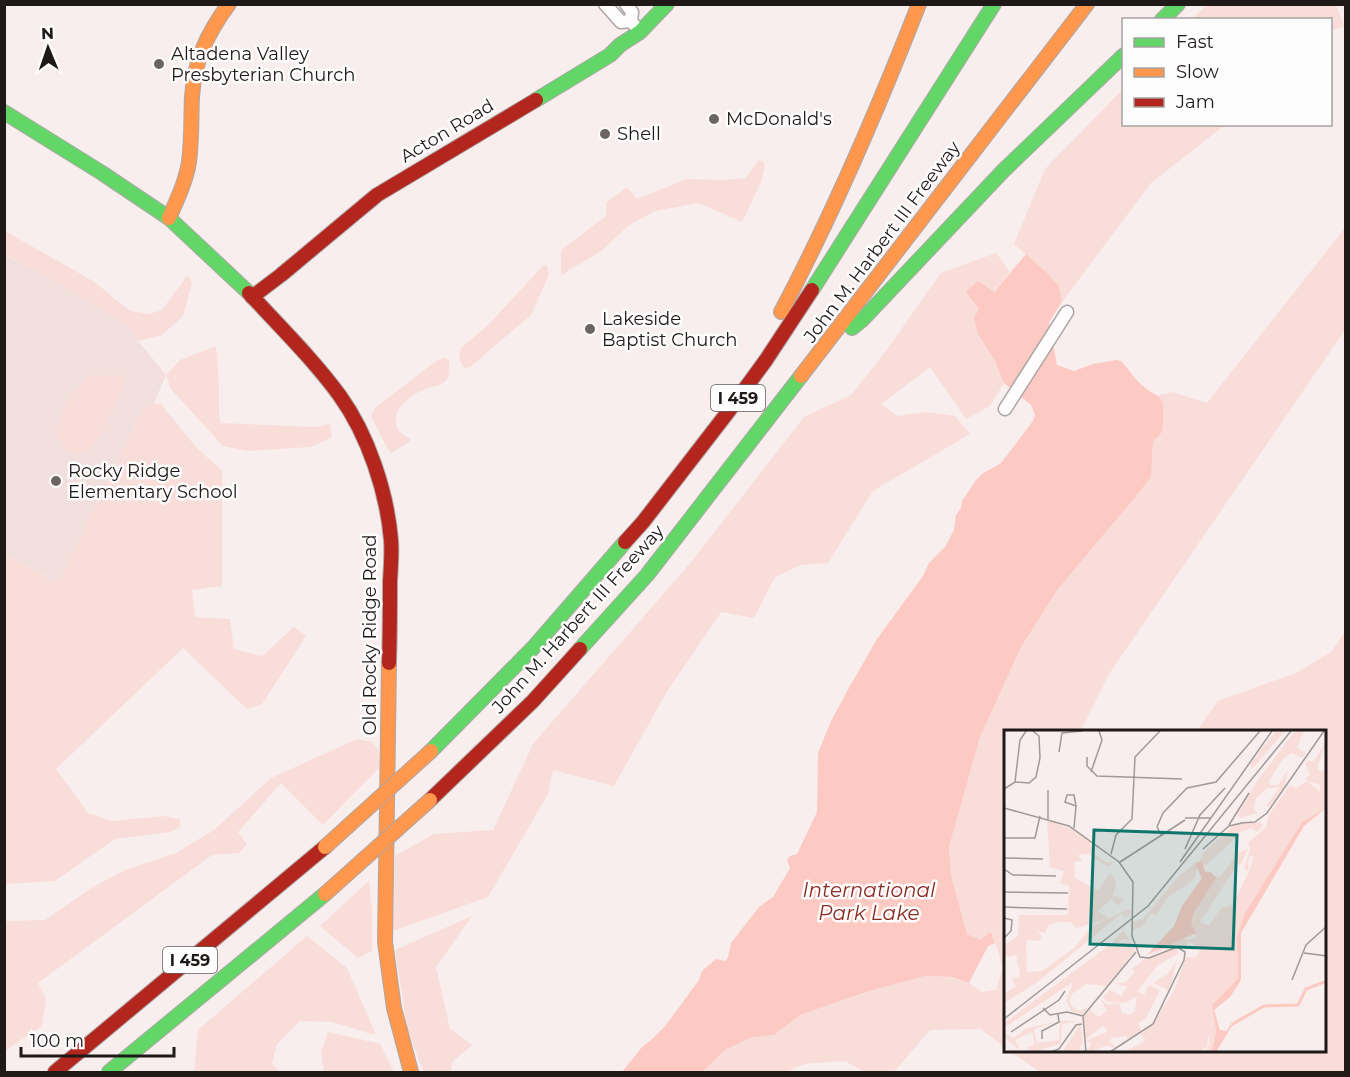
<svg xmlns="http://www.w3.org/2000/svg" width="1350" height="1077" viewBox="0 0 1350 1077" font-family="Montserrat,sans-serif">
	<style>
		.built { fill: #f1dfdd }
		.green { fill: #f9ddd9 }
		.water { fill: #fccac2 }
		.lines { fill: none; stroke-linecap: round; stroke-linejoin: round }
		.street-casing { stroke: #ada6a6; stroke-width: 15 }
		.fast-casing { stroke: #ada6a6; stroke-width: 16 }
		.slow-casing { stroke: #ada6a6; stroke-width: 16 }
		.jam-casing { stroke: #ada6a6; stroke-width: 16 }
		.street { stroke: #fefcfc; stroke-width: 12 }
		.fast { stroke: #63d668; stroke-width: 14 }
		.slow { stroke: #ff974d; stroke-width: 14 }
		.jam { stroke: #b3261e; stroke-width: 14 }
		.slow-bridge-casing { stroke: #ada6a6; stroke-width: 16; stroke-linecap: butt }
		.slow-bridge { stroke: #ff974d; stroke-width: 14 }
		.poi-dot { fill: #6b6463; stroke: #fdfdfd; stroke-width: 2 }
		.labels { text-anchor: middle; stroke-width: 5; stroke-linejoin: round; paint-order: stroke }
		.shield { fill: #fdfdfd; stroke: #625d5d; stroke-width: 1.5 }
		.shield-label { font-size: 16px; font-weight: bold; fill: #1f1918 }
		.poi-label { font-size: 18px; fill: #1f1918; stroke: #fdfdfd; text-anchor: start }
		.street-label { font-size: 18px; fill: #1f1918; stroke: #fdfdfd }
		.water-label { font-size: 20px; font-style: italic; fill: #8a2b22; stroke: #fdfdfd }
		.inset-river { fill: none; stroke: #fccac2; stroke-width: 3 }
		.inset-road { fill: none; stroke: #a19998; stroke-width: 1.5 }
		.view { fill: #0f766e; fill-opacity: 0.15; stroke: #0f766e; stroke-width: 3 }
		.inset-edge { fill: none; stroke: #1f1918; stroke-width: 3 }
	</style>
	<rect width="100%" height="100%" fill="#f8eeed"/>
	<polygon class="built" points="4,255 46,276 128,326 138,341 166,375 154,403 143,409 61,577 55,581 5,554"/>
	<g class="green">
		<polygon points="1336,4 1344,26 1331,31 1330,20 1192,19 1207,5"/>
		<polygon points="1123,89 1124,124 1225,125 1151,183 1062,302 1059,286 1046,272 1014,244 1045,169"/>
		<polygon points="759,160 765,163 762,180 742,222 699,203 655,211 628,226 600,252 561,275 561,250 606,216 606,203 627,187 637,199 687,179 723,180 746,178"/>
		<path d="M1345 228V330L1109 674 1080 732H1005V1047L980 1029 930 1030 894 1072H865L845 1061 804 1064 786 1072H702L725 1050 754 1037 774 1035 800 1015 866 992 925 976 953 977 969 983 982 992 996 990 1003 968 992 932 980 941 967 934 951 875 949 847 980 737 1021 647 1058 589 1137 495 1151 477 1153 441C1161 435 1166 413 1163 404 1162 400 1160 398 1157 396L1173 392 1207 403Z"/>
		<polygon points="5,231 93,281 130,311 149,314 162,310 188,275 192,283 183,316 162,335 138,341 128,326 46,276 5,255"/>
		<polygon points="996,253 1010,272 979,309 978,334 995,361 1004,383 990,406 966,419 930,367 881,404 897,416 926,412 955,416 970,434 873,491 828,563 801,565 775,577 754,618 721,612 666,693 614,786 553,770 548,794 488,897 393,931 395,856 434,834 493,830 533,744 692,561 804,417 851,395 886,351 941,273"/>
		<polygon points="544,265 547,266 549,274 546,281 531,315 470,367 464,368 459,358 461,348 487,326"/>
		<polygon points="216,346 219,383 219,414 221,423 315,427 330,424 332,437 311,447 248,451 223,446 171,389 166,375 180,360"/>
		<path d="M444 358 449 360C449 366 450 374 447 379 443 386 432 386 426 389 414 394 397 404 396 418 394 429 402 435 411 439L409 442 391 453 387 448 371 416 375 408 436 361Z"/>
		<polygon points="89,375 122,375 126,380 104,429 90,449 75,455 65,451 56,429 68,400"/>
		<polygon points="154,403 161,404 196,447 222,471 222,586 192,590 195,617 230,619 234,649 262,656 294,627 306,636 262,704 247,709 183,648 56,769 88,813 112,821 163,816 180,819 180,827 170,832 115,839 55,881 5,884 5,554 54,581 61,577 143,409"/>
		<polygon points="1345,631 1345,1072 1040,1072 1011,1052 1324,1052 1324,732 1196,732 1218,701 1296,673 1332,651"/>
		<polygon points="357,739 372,742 378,750 380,767 323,825 281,783 238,832 247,844 239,853 212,855 38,983 46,999 42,1026 5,1051 5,921 45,920 93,887 125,870 176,853 214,830 271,778"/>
		<polygon points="369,881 372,910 372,951 358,958 320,926"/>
		<polygon points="472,916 436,967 450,1029 472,1045 452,1062 451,1072 424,1072 408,1033 395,950"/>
		<polygon points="307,936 347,968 376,1035 332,1022 300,1021 277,1044 272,1063 279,1072 194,1072 198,1030"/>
		<polygon points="328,1032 380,1044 394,1072 324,1072 321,1052"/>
	</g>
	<path class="water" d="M1026 254 1046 272 1059 286 1062 302 1049 322 1057 365 1074 371 1093 364 1116 360 1121 361C1132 373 1136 382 1151 392 1155 394 1160 397 1162 401 1165 406 1163 426 1162 430 1161 435 1157 438 1153 441L1151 477 1137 495 1058 589 1021 647 980 737 949 847 951 875 967 934 980 940 991 932 995 943 988 946 969 983 953 977 925 976 866 992 800 1015 774 1035 753 1037 725 1050 702 1072H622L642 1047 651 1040 666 1025 699 980 702 971 716 959 726 961 728 957 731 943 759 907 773 897 790 868 787 860 790 856 797 854 817 812 818 753 831 721 850 686 877 639 923 576 929 563 945 547 954 530 956 515 961 508 962 501 976 480 982 474 1001 463 1033 421 1035 415 1031 405 1004 383 995 361 978 334 974 318 979 309 966 292 978 281 994 292Z"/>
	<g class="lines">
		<g class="street-casing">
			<g id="street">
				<polyline points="605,4 621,22 631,21"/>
				<polyline points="626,4 632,12 631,21 636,27"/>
				<polyline points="1005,409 1067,312"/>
			</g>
		</g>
		<g class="fast-casing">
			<g id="fast">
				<polyline points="1162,20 1178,4"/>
				<polyline points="536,100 610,55 620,45 640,32 667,4"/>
				<polyline points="4,112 102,173 169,218 249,293"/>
				<polyline points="812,290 994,4"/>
				<polyline points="852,328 862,320 1004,170 1124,55"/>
				<polyline points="580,649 647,575 801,376"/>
				<polyline points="431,751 533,648 625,542"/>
				<polyline points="109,1072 325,894"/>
			</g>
		</g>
		<g class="slow-casing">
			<g id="slow">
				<path d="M169 218C177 200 186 181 189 162 192 140 191 118 192 97 194 61 208 32 229 4"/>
				<path d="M781 312C834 212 878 109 919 4"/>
				<polyline points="801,376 1087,4"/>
				<polyline points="389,663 385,942 394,1008 411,1072"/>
			</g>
		</g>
		<g class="jam-casing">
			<g id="jam">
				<path d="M249 293C280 327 313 359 340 396 368 435 387 492 391 540 392 553 391 567 390 581 390 608 390 635 389 663"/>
				<polyline points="252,297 281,275 377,195 536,100"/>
				<polyline points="625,542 643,522 728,412 766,360 812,290"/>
				<polyline points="430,800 533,701 580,649"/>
				<polyline points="55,1072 325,847"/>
			</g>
		</g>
		<use href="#street" class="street"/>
		<use href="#fast" class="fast"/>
		<use href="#slow" class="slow"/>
		<use href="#jam" class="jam"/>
		<g class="slow-bridge-casing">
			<g id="slow-bridge">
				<polyline points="325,847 431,751"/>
				<polyline points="325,894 430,800"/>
			</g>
		</g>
		<use href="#slow-bridge" class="slow-bridge"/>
	</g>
	<g class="poi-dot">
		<circle cx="159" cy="64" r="6"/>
		<circle cx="714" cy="119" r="6"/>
		<circle cx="605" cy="134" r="6"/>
		<circle cx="590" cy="329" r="6"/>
		<circle cx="56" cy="481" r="6"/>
	</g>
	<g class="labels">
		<g class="shield">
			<rect x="711" y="385" width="54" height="26" rx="4.5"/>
			<rect x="163" y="947" width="54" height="26" rx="4.5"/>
		</g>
		<g class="shield-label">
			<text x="738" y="404">I 459</text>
			<text x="190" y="966">I 459</text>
		</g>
		<g class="poi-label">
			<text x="171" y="60">Altadena Valley<tspan x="171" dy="21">Presbyterian Church</tspan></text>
			<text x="726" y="125">McDonald's</text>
			<text x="617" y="140">Shell</text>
			<text x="602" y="325">Lakeside<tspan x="602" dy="21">Baptist Church</tspan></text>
			<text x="68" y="477">Rocky Ridge<tspan x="68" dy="21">Elementary School</tspan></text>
		</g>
		<g class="street-label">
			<text transform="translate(447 131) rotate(-31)" y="6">Acton Road</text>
			<text transform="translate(882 242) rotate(-53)" y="6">John M. Harbert III Freeway</text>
			<text transform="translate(578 619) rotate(-48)" y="6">John M. Harbert III Freeway</text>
			<text transform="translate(370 635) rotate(-90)" y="6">Old Rocky Ridge Road</text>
		</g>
		<g class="water-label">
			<text x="869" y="897">International<tspan x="869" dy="23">Park Lake</tspan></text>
		</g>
	</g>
	<g transform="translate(1004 730)">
		<rect width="322" height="322" fill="#f8eeed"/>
		<path d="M272 1H281L248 39 246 34ZM291 1H300L293 18 302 23 299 28 287 23 278 30 265 51 266 55H274L284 40 281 55 266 76H262L276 57 263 58 252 68 250 79 254 83 236 88 234 84 253 51ZM322 12 313 39 317 42 322 39V78L298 92 240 185 233 206 234 248 208 275 212 301 208 322H201L206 314 205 304 203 316 196 322H121L142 310 136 305 147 296 170 261 182 227H192L197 218 185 212 180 218 171 215 147 225 171 210 192 208 187 193 196 172 211 146 216 147 234 123 242 120V115L243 121 237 134 233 135 196 192 205 196 216 179 229 174 245 141 250 125 245 127 244 141 240 139 246 119 244 113 262 97 264 86 286 55 292 58 303 51 316 62V55L301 50 306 44 301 34 304 30 309 32ZM43 90 68 99 89 113 88 123 103 133 110 131 104 137 85 124 74 125 78 131 70 132 71 148 94 161 106 143 112 151 109 166 120 168 114 176 107 169 94 181 105 189 72 198 67 192H53L45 195 41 203 34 201 38 207 35 211 22 210 23 242 38 241 70 218 87 197 125 179 128 182 121 188 117 184 31 254 0 273V263L12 257 8 248H15L16 242 12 225 0 227V215L14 206 15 185H64L65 155 56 154 60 141 46 137ZM256 92 259 95 253 102 247 98 231 104 232 108 201 136 196 130 200 122 231 95ZM195 130 191 149 164 167 152 185 146 184 139 196 129 200V192L139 189 174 147ZM119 200 126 211 118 209 115 213 127 212 131 221 103 256 82 254 68 264 65 272 68 276 74 281 84 278 78 284 68 282 62 271 69 252 1 297 0 293 107 214ZM172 217 175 223 154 235 133 261 140 265 145 255 156 261 141 289 134 293 137 301 124 309 122 306 108 308 105 311 112 317 110 319 105 315 84 322 87 313 82 311 104 301 99 296 81 310 80 286 86 280 94 287 103 281 96 269 104 275 115 273 118 283 126 285 131 281 133 266 121 273 103 272 99 267 106 260 117 266 123 257 110 253H121L131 242 128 239 140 229ZM172 231 169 248 163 263 162 259 149 253 164 244ZM54 291 30 299 33 313 55 310 56 291H76L58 294 57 313 30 322 23 318 31 314 28 302 11 310 17 322 0 307V303L10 308 21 299ZM76 295 77 296 79 313 75 318 78 319 58 322Z" fill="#f9ddd9"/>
		<path d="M322 78 300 96 237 203V250L226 267 210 280 216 300 223 301 225 296 229 294 212 322H208L212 301 208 275 234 248 233 206 240 185 298 92ZM198 131 201 142H207L212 148 191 181 187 193 192 203 143 225 170 196 178 176 198 148 191 134Z" fill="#fccac2"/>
		<path class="inset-river" d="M227 295 260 276 294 275 302 259 323 251"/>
		<path class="inset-road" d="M55 22 58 3 78 1M83 27V36L93 46 178 49M87 42 98 10 95 1M11 52 16 10 22 1M0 59 11 52 25 53 32 47 36 28 35 6 29 1M0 78 65 96 115 132 129 152 128 206 136 227 145 228 173 217 181 222 180 230 149 294 106 322M181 88H206M44 89V60M237 93 251 92 263 83 320 1M225 95 245 63M70 98 72 76 61 72 63 65H70L72 76M158 106 153 97 159 83 183 58 212 52 256 1M0 108H31L36 86M181 119 196 85 221 58M199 119 225 96 238 93M107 124 112 105 128 89 131 27 156 1M0 128 39 129M116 132 181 90M176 132 268 1M0 139 9 145 52 146M0 162 64 163M0 177 63 179M0 188 8 190 7 201 0 208M300 223 323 226M288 250 302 215 323 196M39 278 46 285 63 282 79 286M0 289 144 176 287 1M7 302 55 270 61 261M38 309V301L55 292 54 284M47 322 55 319 72 295 78 294M82 322 79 286 132 222"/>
		<path class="view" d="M90 100 233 105 229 219 86 214Z"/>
		<rect width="322" height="322" class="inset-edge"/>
	</g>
	<rect width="1350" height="1077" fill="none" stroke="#1f1918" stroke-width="12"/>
	<rect x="1122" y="18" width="210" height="108" fill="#fdfdfd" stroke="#a4a2a1" stroke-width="1.5"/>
	<rect x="1134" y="38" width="30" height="9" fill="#63d668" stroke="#a4a2a1" stroke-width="1.5"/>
	<text x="1176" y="48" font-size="18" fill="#1f1918">Fast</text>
	<rect x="1134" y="68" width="30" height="9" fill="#ff974d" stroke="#a4a2a1" stroke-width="1.5"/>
	<text x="1176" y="78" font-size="18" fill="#1f1918">Slow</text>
	<rect x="1134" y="98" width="30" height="9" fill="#b3261e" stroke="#a4a2a1" stroke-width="1.5"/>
	<text x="1176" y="108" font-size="18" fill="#1f1918">Jam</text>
	<g transform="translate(48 48) rotate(358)" stroke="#fdfdfd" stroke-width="4.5" paint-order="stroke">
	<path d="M0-4.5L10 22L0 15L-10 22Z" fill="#1f1918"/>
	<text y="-9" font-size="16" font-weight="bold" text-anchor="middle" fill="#1f1918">N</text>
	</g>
	<path d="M21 1047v9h153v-9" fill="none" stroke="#1f1918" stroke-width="3"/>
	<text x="30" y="1047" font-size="18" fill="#1f1918" stroke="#fdfdfd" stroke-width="4.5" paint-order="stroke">100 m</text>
</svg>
